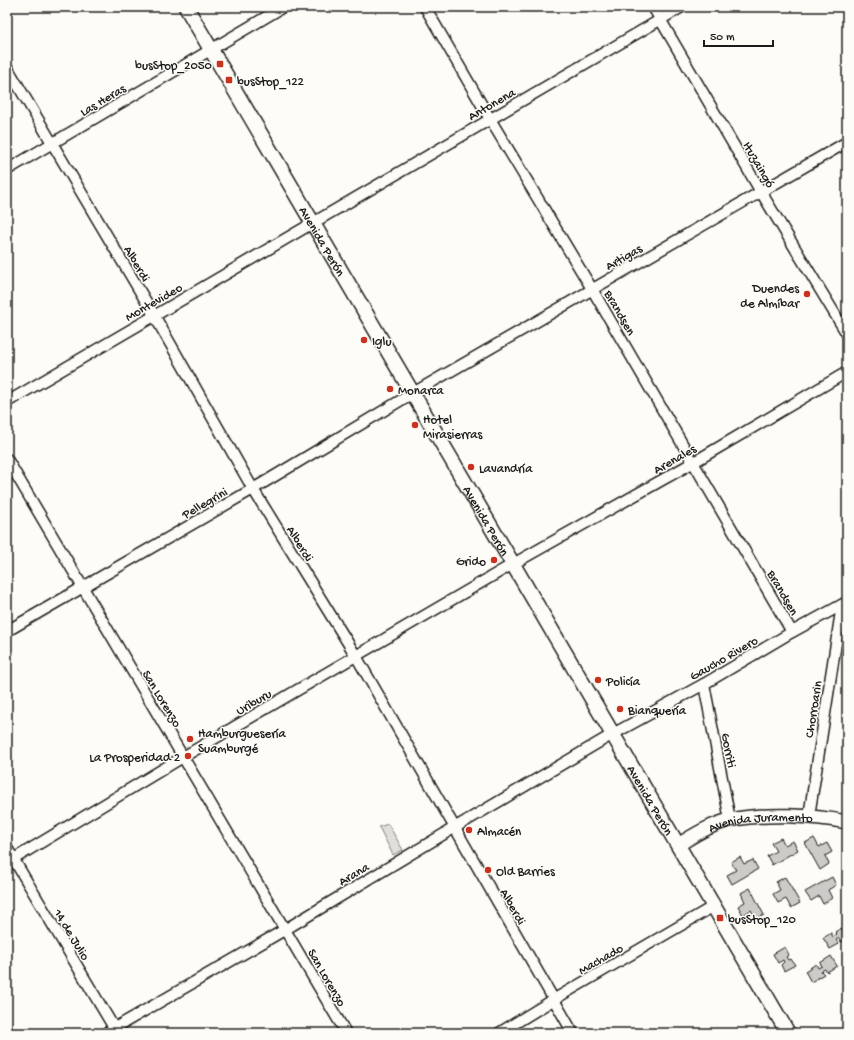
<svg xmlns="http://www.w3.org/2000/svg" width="854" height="1040" viewBox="0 0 854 1040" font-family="'Gochi Hand',sans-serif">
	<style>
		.green { fill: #e0dfdb; stroke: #7e7e7c }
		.building { fill: #cccbc8; stroke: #1c1c1c }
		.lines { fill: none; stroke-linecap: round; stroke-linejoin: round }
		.minor-casing { stroke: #1c1c1c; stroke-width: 13 }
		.tertiary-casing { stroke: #1c1c1c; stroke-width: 16 }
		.secondary-casing { stroke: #1c1c1c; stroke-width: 17 }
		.minor { stroke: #fdfcf7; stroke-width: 10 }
		.tertiary { stroke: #fdfcf7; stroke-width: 13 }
		.secondary { stroke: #fdfcf7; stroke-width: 14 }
		.poi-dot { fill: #c8321e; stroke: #fdfcf7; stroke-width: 1.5 }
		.labels { text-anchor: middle; stroke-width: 3; stroke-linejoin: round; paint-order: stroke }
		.poi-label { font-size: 13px; fill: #1c1c1c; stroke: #fdfcf7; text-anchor: start }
		.street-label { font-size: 13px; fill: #1c1c1c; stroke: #fdfcf7 }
	</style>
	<rect width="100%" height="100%" fill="#fdfcf7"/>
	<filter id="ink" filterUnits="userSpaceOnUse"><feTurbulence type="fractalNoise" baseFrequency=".025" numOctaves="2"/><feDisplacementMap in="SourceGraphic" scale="8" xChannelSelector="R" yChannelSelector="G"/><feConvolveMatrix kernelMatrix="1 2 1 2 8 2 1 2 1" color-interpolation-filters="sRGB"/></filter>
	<g filter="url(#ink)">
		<polygon class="green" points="388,824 403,850 393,855 379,827"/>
		<g class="building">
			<polygon points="781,838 785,845 793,841 798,850 772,865 767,856 776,851 771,843"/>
			<polygon points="814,838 819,847 827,843 832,852 825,856 829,864 820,870 805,843"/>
			<polygon points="740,857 744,864 753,860 758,869 732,884 727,875 736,870 731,862"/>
			<polygon points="785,877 800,903 791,908 786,899 778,903 773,894 780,890 776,882"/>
			<polygon points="832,877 836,885 828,890 832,898 823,904 819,896 811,901 805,892"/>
			<polygon points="750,888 764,915 756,919 751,910 743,915 738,906 745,902 741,893"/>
			<polygon points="841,928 847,939 841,942 839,938 836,940 839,944 830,949 823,938 831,933 833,937 837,934 835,932"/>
			<polygon points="785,947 789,955 786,957 788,960 791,959 795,965 784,971 781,965 784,962 783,960 778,963 773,954"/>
			<polygon points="831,956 837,966 827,972 825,969 821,971 824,974 811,982 805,971 816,964 818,968 822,966 820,963"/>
		</g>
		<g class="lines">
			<g class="minor-casing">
				<g id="minor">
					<polyline points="425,7 490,119 592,289 792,632"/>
					<polyline points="653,7 761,192 847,334"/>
					<polyline points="7,67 154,315 253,489 356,656 573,1033"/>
					<polyline points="7,170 283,7"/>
					<polyline points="7,402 682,7"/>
					<polyline points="7,459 346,1033"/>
					<polyline points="7,631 253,489 413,393 847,142"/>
					<polyline points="704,684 730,820"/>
					<polyline points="809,816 842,605 846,606"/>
					<polyline points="7,848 117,1033"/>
					<polyline points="7,863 183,757 513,564 694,462 847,372"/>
					<polyline points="106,1033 286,929 454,828 613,734 704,684 792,632 847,602"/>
					<polyline points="499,1033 553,1000 714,906"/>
				</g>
			</g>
			<g class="tertiary-casing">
				<g id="tertiary">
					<path id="s1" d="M678 845C694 835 712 824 730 820 767 813 811 815 847 822"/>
				</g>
			</g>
			<g class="secondary-casing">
				<g id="secondary">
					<path id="s2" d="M186 7 788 1033"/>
				</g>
			</g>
			<use href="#minor" class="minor"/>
			<use href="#tertiary" class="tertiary"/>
			<use href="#secondary" class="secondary"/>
		</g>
	</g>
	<g class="poi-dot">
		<rect x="216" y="60" width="8" height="8" rx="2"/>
		<rect x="225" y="76" width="8" height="8" rx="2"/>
		<circle cx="807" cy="294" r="4"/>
		<circle cx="364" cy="340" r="4"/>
		<circle cx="390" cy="389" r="4"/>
		<circle cx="415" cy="425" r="4"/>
		<circle cx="471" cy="467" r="4"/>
		<circle cx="494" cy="560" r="4"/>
		<circle cx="598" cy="680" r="4"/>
		<circle cx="620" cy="709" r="4"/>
		<circle cx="190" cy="739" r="4"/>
		<circle cx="188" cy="756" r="4"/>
		<circle cx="469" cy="830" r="4"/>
		<circle cx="488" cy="870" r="4"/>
		<rect x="716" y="914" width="8" height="8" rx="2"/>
	</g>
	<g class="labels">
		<g class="poi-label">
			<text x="212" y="69" text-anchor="end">busStop_2050</text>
			<text x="237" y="85">busStop_122</text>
			<text x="799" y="292" text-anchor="end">Duendes<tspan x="799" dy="15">de Almíbar</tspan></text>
			<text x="372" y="345">Iglu</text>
			<text x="398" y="394">Monarca</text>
			<text x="423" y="423">Hotel<tspan x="423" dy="15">Mirasierras</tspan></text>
			<text x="479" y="472">Lavandría</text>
			<text x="486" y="565" text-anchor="end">Grido</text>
			<text x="606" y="685">Policía</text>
			<text x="628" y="714">Bianquería</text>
			<text x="198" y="737">Hamburguesería<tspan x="198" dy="15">Suamburgé</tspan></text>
			<text x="180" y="761" text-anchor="end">La Prosperidad 2</text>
			<text x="477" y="835">Almacén</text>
			<text x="496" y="875">Old Barries</text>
			<text x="728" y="923">busStop_120</text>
		</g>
		<g class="street-label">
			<text transform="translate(102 99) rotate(-31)" y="5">Las Heras</text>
			<text transform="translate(491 103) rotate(-30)" y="5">Antonena</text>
			<text transform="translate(760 164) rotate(60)" y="5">Ituzaingó</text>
			<text dy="5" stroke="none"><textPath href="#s2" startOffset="271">Avenida Perón</textPath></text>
			<text transform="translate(623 256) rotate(-30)" y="5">Artigas</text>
			<text transform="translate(138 263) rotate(59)" y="5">Alberdi</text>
			<text transform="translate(153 301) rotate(-30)" y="5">Montevideo</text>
			<text transform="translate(621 312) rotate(60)" y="5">Brandsen</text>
			<text transform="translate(674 458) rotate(-30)" y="5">Arenales</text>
			<text transform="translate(204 502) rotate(-30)" y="5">Pellegrini</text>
			<text dy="5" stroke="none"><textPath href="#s2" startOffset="595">Avenida Perón</textPath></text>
			<text transform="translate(301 543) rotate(58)" y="5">Alberdi</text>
			<text transform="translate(784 592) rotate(60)" y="5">Brandsen</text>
			<text transform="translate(723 657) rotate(-30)" y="5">Gaucho Rivero</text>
			<text transform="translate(163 698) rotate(59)" y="5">San Lorenzo</text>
			<text transform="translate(253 701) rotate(-30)" y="5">Uriburu</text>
			<text transform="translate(812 709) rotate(-81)" y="5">Chorroarin</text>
			<text transform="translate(730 750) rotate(79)" y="5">Gorriti</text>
			<text dy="5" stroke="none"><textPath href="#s2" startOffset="919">Avenida Perón</textPath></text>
			<text dy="5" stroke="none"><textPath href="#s1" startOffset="88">Avenida Juramento</textPath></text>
			<text transform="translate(353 873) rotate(-31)" y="5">Arana</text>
			<text transform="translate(514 906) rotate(60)" y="5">Alberdi</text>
			<text transform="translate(73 934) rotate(59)" y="5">14 de Julio</text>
			<text transform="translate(600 958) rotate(-30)" y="5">Machado</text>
			<text transform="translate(328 977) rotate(60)" y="5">San Lorenzo</text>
		</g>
	</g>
	<rect width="854" height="1040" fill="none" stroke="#fdfcf7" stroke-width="24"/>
	<rect x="12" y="12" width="830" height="1016" fill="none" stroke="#1c1c1c" stroke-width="1.5" filter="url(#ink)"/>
	<path d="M704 40v6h69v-6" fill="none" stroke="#1c1c1c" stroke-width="2"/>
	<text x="710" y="40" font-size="12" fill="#1c1c1c" stroke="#fdfcf7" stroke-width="3" paint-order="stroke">50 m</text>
</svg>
